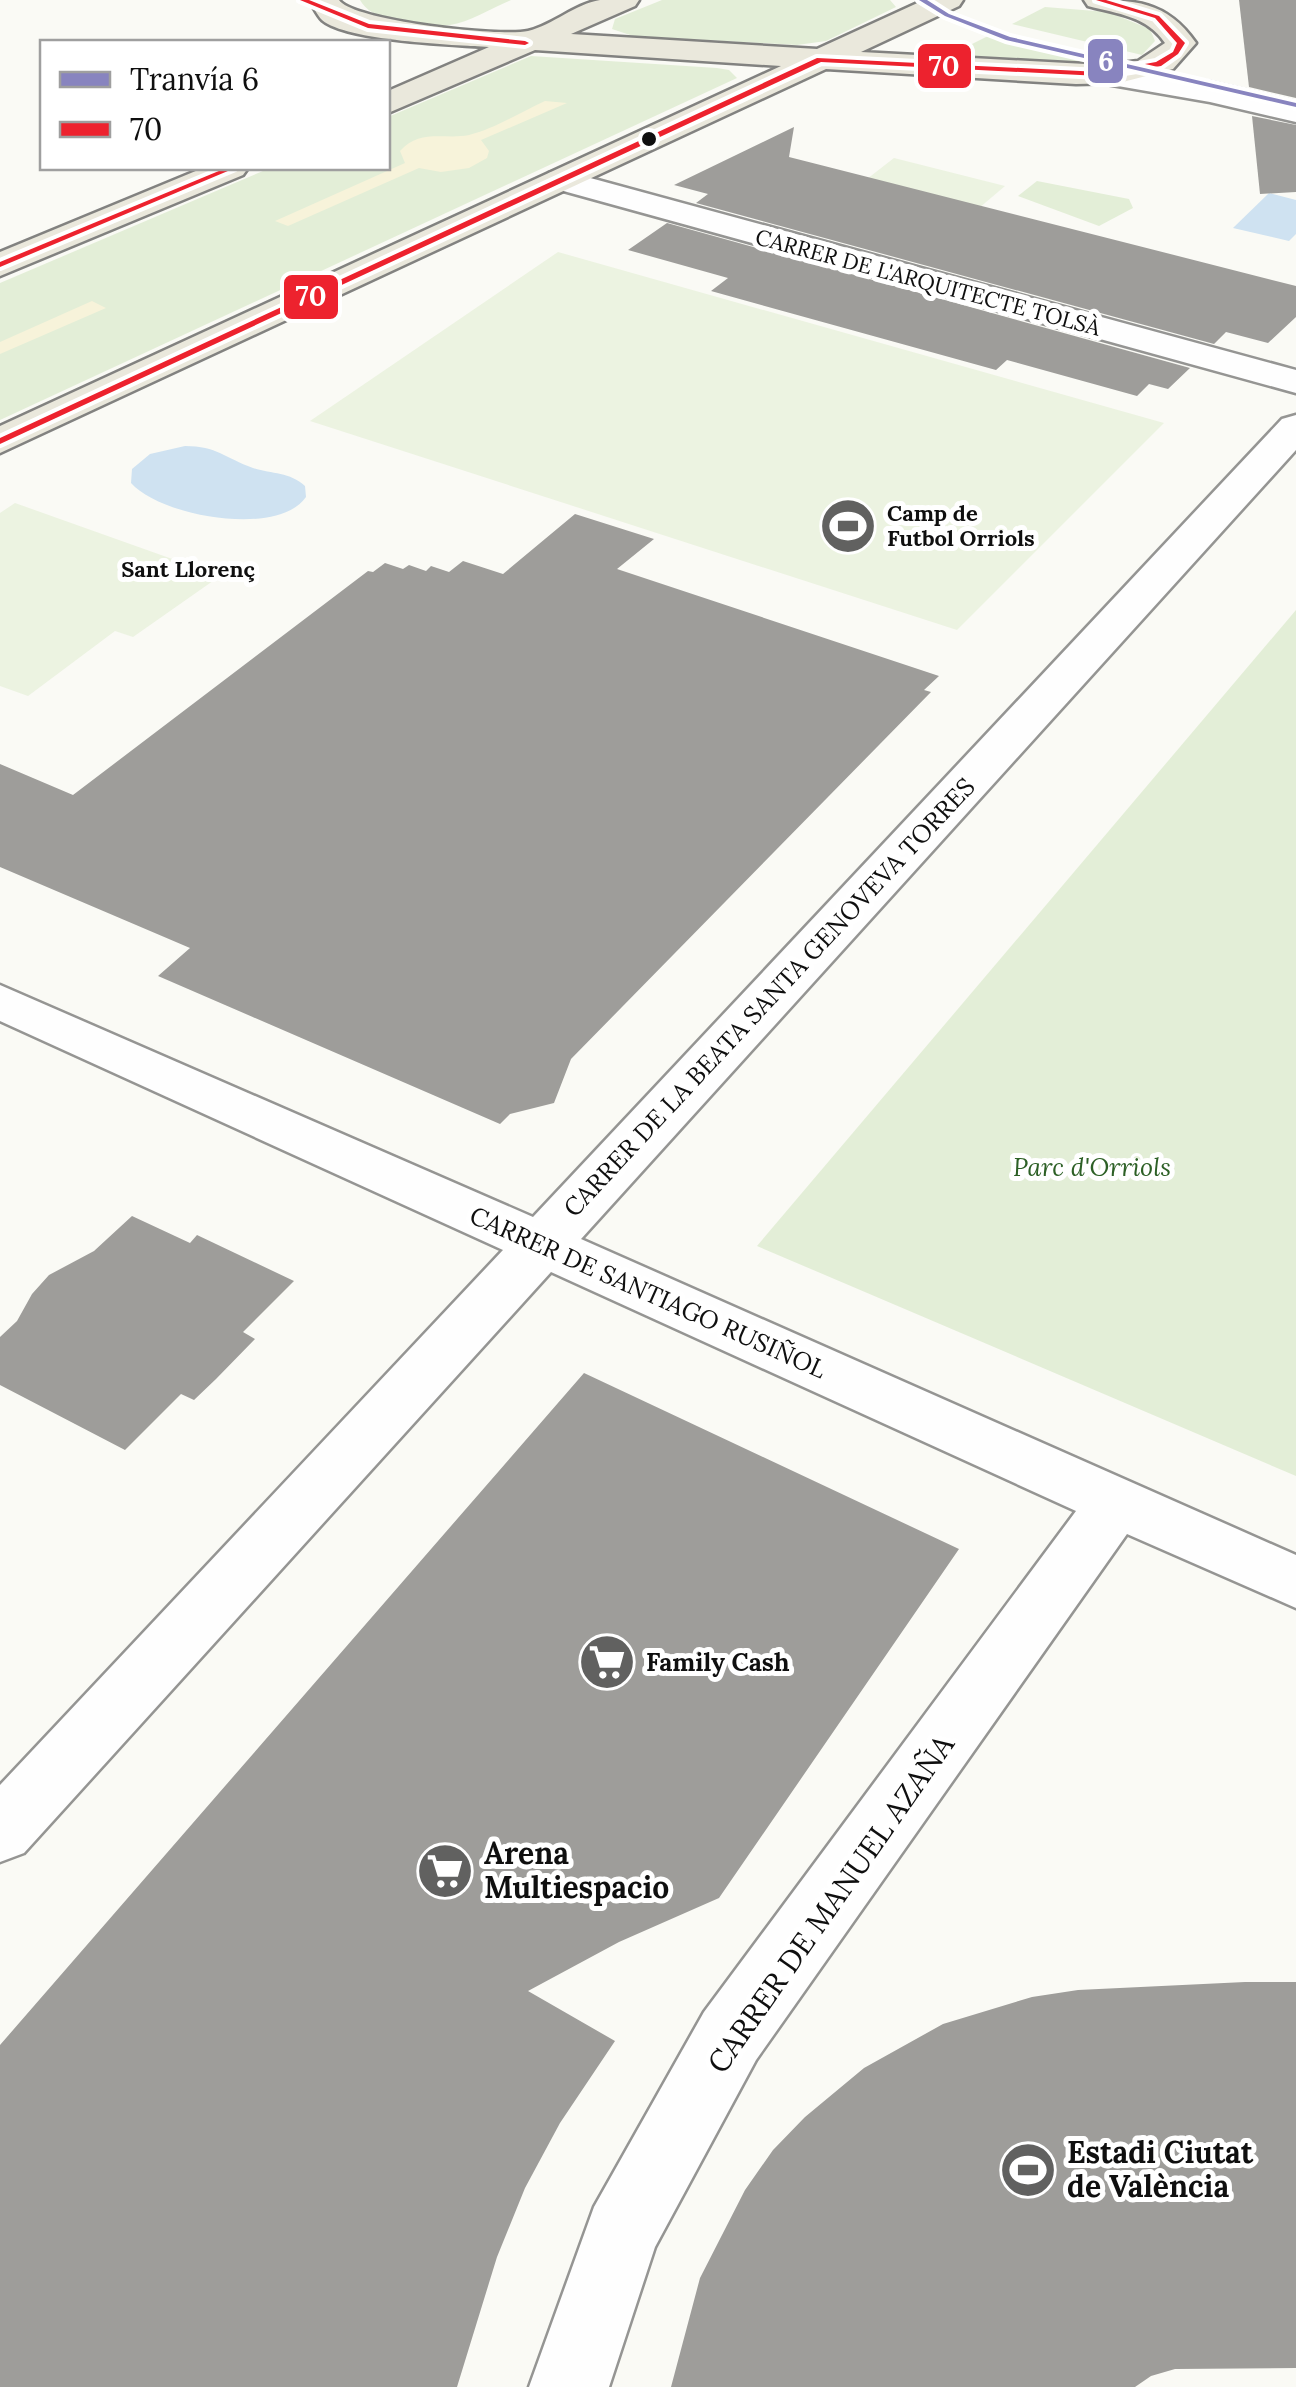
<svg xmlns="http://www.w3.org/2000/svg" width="1296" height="2387" viewBox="0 0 1296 2387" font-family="Lora,serif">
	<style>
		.green { fill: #e3eed7 }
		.sand { fill: #f7f3da }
		.pitch { fill: #ecf3e1 }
		.water { fill: #cfe2f1 }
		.building { fill: #9e9d9a }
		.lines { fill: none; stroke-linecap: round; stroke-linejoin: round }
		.minor-casing { stroke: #959593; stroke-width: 5 }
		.major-casing { stroke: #828280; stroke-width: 5 }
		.minor { fill: #fefefe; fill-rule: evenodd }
		.major { fill: #eae8dc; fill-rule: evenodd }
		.bus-1-casing { stroke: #fff; stroke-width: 8 }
		.bus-1 { fill: #ed222e; fill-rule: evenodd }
		.tram-1-casing { stroke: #fff; stroke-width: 8 }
		.tram-1 { fill: #8884bf; fill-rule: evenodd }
		.bus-dot { fill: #0f0f0f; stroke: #fff; stroke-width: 4 }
		.labels { text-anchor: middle; stroke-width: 10; stroke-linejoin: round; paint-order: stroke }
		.far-street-label { font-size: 22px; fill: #0f0f0f; stroke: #fff }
		.far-poi-label { font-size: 22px; font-weight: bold; fill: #0f0f0f; stroke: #fff; text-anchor: start }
		.far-neighbourhood-label { font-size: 22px; font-weight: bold; fill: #0f0f0f; stroke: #fff }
		.street-label { font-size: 25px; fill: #0f0f0f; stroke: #fff }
		.park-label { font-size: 25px; font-style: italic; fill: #2d6026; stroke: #fff }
		.poi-label { font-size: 25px; font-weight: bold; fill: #0f0f0f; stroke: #fff; text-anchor: start }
		.near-poi-label { font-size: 30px; font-weight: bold; fill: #0f0f0f; stroke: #fff; text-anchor: start }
		.near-street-label { font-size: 30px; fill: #0f0f0f; stroke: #fff }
		.line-badge { stroke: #fff; stroke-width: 4 }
		.badge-label { font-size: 28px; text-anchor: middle; font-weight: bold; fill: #fff }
	</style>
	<rect width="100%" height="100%" fill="#fafaf5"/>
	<g class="green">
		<path d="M360 0H511C492 8 469 22 450 25 424 28 373 24 360 0Z"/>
		<polygon points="662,0 890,0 896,7 826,41 797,45 633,36 612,29 615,19"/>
		<polygon points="1045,7 1108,12 1150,29 1155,41 1142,55 1012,24"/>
		<polygon points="988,36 1103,64 950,55"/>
		<polygon points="531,56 717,68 729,70 737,78 0,420 0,283 270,168 388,168 388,117"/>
		<polygon points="1037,181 1129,199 1133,208 1099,226 1018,196"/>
		<polygon points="1296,610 1296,1476 757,1246"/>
	</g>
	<g class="sand">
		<path d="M545 101 567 103 481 140 489 151 487 158 469 168 441 172 419 168 288 226 275 221 405 163 400 151C420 128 445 140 469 135 494 129 521 112 545 101Z"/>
		<polygon points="92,301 106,308 0,354 0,342"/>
	</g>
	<g class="pitch">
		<polygon points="894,158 1005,186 979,208 867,179"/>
		<polygon points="558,252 1164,423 957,630 310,421"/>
		<polygon points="15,503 220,576 133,637 115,631 28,696 0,686 0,513"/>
	</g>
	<g class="water">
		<polygon points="1269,193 1296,200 1296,234 1289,241 1233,228"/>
		<path d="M185 446C217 446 225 458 253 468 271 474 290 472 305 486L306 497C278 538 160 516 131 483L132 469 150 454Z"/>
	</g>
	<g class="building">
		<polygon points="1239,0 1296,0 1296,98 1249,87"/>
		<polygon points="1252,116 1296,125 1296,192 1260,194"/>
		<polygon points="794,127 789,157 1296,286 1296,317 1268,343 1226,332 1214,344 696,203 708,194 674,185"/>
		<polygon points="667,223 1190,368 1168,389 1149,384 1137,396 1007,360 996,370 711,291 728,278 628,250"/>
		<polygon points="575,514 654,539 617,569 939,676 924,690 931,692 571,1059 554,1103 510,1114 500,1124 158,976 190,948 0,867 0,764 73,795 368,571 373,572 385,563 403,569 409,565 426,571 431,566 449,572 463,561 503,574"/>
		<polygon points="132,1216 190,1243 197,1235 294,1281 243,1332 255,1339 216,1379 194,1400 181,1394 125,1450 0,1385 0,1337 17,1321 32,1294 49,1275 94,1251"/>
		<polygon points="584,1373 959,1549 719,1898 619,1942 528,1991 615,2041 560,2123 525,2188 497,2257 457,2387 0,2387 0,2045"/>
		<polygon points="1245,1982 1296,1982 1296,2368 1175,2369 1151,2376 1135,2387 671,2387 700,2278 745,2190 773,2150 805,2117 864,2068 943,2024 1032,1997 1078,1990"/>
	</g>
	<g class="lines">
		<g class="minor-casing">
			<g id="minor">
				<polygon points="1100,65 1210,82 1296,102 1296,122 1210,102 1089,81 1084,74 1089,67"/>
				<polygon points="561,170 1296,370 1296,393 549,187 544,180 549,173"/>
				<polygon points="1296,415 1296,450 581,1239 1296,1555 1296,1608 1127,1534 756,2060 655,2247 609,2387 529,2387 594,2207 704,2012 1076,1511 551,1272 24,1853 0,1862 0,1785 503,1250 0,1021 0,985 533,1217 1282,419"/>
			</g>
		</g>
		<g class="major-casing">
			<g id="major">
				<path d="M309 0H339C353 21 501 37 528 31 553 25 575 4 600 0 612 0 627 0 639 0L635 6 571 34 817 49 924 0H963L959 6 861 52 1104 65 1138 61 1165 43C1147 16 1118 14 1088 6L1084 0C1135 0 1166 0 1196 43L1173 69 1119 83 1076 84 826 69 0 453V426L781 66 535 50 388 113V91L489 47C455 45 346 41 322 20 317 15 313 6 309 0Z"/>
				<polygon points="203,168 248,168 243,175 0,276 0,252"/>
			</g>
		</g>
		<use href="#minor" class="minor"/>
		<use href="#major" class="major"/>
		<g class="bus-1-casing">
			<g id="bus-1">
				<polygon points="300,0 309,0 369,24 525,41 529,43 525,45 368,28"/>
				<polygon points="1096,0 1106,0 1159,16 1185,43 1178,54 1161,66 1100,76 821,62 0,444 0,438 817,58 1100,72 1156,62 1173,52 1177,43 1155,18"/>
				<polygon points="226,168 235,168 0,267 0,262"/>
			</g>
		</g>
		<use href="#bus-1" class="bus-1"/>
		<g class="tram-1-casing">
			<polygon id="tram-1" points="919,0 927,0 949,14 1010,37 1296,103 1296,107 1006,40 945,16"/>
		</g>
		<use href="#tram-1" class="tram-1"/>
	</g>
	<defs>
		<g id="stadium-disc" transform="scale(2.875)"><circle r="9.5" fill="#616160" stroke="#fff"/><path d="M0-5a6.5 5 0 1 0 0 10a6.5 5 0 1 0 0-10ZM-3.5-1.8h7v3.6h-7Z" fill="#fff"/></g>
		<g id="supermarket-disc" transform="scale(2.875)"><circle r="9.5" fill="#616160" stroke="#fff"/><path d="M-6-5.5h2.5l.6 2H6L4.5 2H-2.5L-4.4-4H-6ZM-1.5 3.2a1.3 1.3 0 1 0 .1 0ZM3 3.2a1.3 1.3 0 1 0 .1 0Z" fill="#fff"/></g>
	</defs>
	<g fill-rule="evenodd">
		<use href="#stadium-disc" x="848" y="526"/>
		<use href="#supermarket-disc" x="607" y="1662"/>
		<use href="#supermarket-disc" x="445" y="1871"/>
		<use href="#stadium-disc" x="1028" y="2170"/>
	</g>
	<circle class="bus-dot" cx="649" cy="139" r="9"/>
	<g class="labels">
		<g class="far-street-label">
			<text transform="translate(928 282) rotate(15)" y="8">CARRER DE L'ARQUITECTE TOLSÀ</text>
		</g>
		<g class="far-poi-label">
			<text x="887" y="521">Camp de<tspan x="887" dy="25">Futbol Orriols</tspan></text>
		</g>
		<g class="far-neighbourhood-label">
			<text x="188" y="577">Sant Llorenç</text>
		</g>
		<g class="street-label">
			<text transform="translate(769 997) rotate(-47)" y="9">CARRER DE LA BEATA SANTA GENOVEVA TORRES</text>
			<text transform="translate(648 1292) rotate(24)" y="9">CARRER DE SANTIAGO RUSIÑOL</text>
		</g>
		<g class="park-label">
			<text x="1092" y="1176">Parc d'Orriols</text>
		</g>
		<g class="poi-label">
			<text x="646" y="1671">Family Cash</text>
		</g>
		<g class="near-poi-label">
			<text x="484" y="1864">Arena<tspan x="484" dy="34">Multiespacio</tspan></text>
			<text x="1067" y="2163">Estadi Ciutat<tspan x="1067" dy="34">de València</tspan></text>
		</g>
		<g class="near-street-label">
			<text transform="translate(831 1904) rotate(-55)" y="10">CARRER DE MANUEL AZAÑA</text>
		</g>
	</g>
	<g class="line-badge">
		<rect x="1086" y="37" width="39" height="48" rx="10" fill="#8884bf"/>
		<rect x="916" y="42" width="57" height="48" rx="10" fill="#ed222e"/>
		<rect x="282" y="273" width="58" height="48" rx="10" fill="#ed222e"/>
	</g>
	<g class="badge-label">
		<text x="1106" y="71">6</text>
		<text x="944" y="76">70</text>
		<text x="311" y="306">70</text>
	</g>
	<rect x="40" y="40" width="350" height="130" fill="#ffffff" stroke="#9f9f9f" stroke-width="2.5"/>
	<rect x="60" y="72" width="50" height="15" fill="#8884bf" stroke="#9f9f9f" stroke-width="2.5"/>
	<text x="130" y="90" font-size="30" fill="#0f0f0f">Tranvía 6</text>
	<rect x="60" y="122" width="50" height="15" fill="#ed222e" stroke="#9f9f9f" stroke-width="2.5"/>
	<text x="130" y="140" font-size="30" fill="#0f0f0f">70</text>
</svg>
